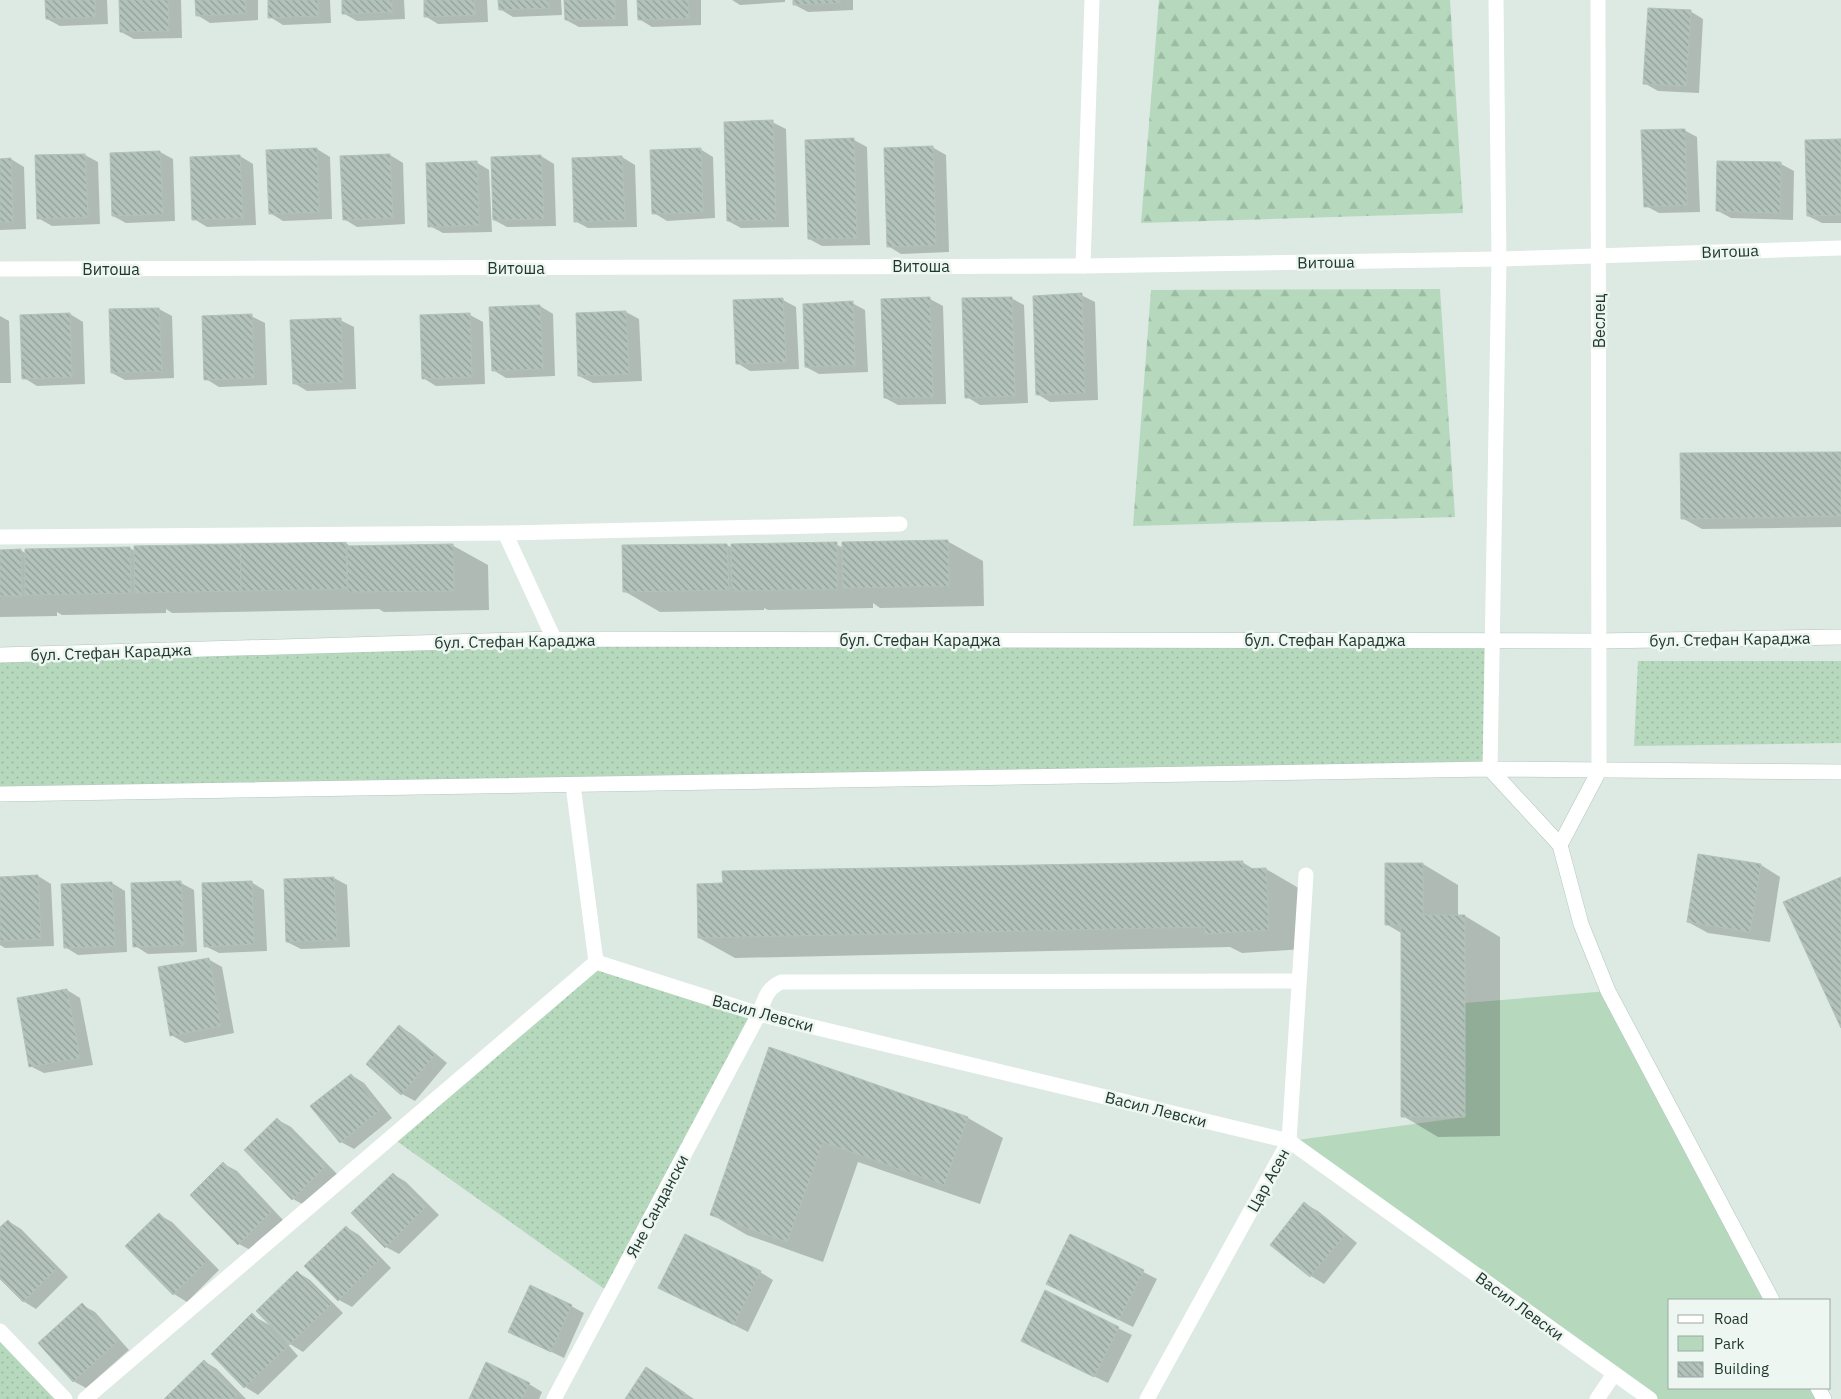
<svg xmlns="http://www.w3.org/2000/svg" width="1841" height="1399" viewBox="0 0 1841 1399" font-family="'IBM Plex Sans',sans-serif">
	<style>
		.grass { fill: url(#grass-dots) }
		.forest { fill: url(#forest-firs) }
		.green { fill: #b6d9bd }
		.shadow { fill: #0003 }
		.building { fill: url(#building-back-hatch); stroke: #b0c2b9 }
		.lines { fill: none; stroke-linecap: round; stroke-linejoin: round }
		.secondary-casing { stroke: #b1c8be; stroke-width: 16 }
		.lane { stroke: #fff; stroke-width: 15 }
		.street { stroke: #fff; stroke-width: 15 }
		.secondary { stroke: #fff; stroke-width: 15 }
		.labels { text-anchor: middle; stroke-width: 5; stroke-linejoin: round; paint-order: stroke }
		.street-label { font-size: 16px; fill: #20372f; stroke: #edf6f1 }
	</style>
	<defs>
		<pattern id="grass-dots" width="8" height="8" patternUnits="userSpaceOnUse" patternTransform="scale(1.25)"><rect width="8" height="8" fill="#b6d9bd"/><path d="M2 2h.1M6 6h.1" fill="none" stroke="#9cbba3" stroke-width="1.8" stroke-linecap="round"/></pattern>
		<pattern id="forest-firs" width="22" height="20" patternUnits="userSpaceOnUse" patternTransform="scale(1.25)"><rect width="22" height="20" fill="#b6d9bd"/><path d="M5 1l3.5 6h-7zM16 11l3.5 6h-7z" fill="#9cbba3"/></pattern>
		<pattern id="building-back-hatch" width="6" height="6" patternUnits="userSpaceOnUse" patternTransform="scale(1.25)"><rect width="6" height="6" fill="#b3c3bb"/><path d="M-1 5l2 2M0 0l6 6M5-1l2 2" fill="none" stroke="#919f98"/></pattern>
	</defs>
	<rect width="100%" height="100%" fill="#dde9e3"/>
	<g class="grass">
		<polygon points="554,639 1493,641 1490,769 0,794 0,655"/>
		<polygon points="1638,661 1841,661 1841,743 1634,746"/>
		<polygon points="596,962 759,1014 610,1293 391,1137"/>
		<polygon points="0,1331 65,1399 0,1399"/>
	</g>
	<g class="forest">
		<polygon points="1159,0 1450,0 1463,213 1141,223"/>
		<polygon points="1440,289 1455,517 1133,526 1151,290"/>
	</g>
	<polygon class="green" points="1608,991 1772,1300 1670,1300 1670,1388 1818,1388 1824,1399 1650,1399 1290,1141 1465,1117 1465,1003"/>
	<g class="shadow">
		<polygon points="46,0 107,0 108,24 60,26 47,19"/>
		<polygon points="120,0 181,0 182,38 134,39 121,32"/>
		<polygon points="196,0 258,0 258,20 210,23 197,15"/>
		<polygon points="269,0 330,0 331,23 283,25 270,17"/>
		<polygon points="343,0 404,0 405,19 357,21 343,13"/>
		<polygon points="425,0 487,0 488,22 438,24 425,16"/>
		<polygon points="500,0 561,0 562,15 513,17 500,9"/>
		<polygon points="565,0 627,0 628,26 579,27 566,20"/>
		<polygon points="639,0 701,0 701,25 652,27 639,19"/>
		<polygon points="732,0 785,0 785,2 740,5"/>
		<polygon points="794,0 853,0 853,10 808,12 795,5"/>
		<polygon points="1690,11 1703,19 1699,93 1658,91 1644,83"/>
		<polygon points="772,122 786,129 789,227 741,228 728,221"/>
		<polygon points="1684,130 1697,137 1700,212 1659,213 1646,206"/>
		<polygon points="854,140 867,147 870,245 822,246 809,239 806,141"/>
		<polygon points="1841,140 1841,223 1822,223 1808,216"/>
		<polygon points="932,147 946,155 949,252 901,254 888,246"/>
		<polygon points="317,149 330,157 332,219 283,221 270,213"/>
		<polygon points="700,149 713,157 715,218 667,221 654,213"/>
		<polygon points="160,152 173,159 175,221 126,223 113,216"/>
		<polygon points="85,155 98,162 100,224 52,226 38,218"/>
		<polygon points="390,155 403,163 405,224 357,227 344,219"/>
		<polygon points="240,156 253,164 256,225 207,227 194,219 192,158"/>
		<polygon points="541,156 554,164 556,226 507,227 494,220"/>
		<polygon points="622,157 635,165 637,227 588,228 575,221"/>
		<polygon points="11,159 24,167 26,229 0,230 0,160"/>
		<polygon points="476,162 489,170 492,232 443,233 430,226"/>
		<polygon points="1719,162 1781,164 1794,171 1793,220 1731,218 1718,211"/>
		<polygon points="1081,295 1095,302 1098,400 1050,402 1037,394"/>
		<polygon points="1011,298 1024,305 1028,403 980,405 967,397"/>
		<polygon points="930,299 943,306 946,404 898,405 885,398"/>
		<polygon points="783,300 796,307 799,369 750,371 737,363"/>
		<polygon points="852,303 865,310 868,372 819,374 806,367"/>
		<polygon points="540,306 553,314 555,376 506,378 493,370"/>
		<polygon points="159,309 172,316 174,378 125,380 112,373"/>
		<polygon points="626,312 639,319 642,381 593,383 579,376"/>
		<polygon points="70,314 83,322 85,384 37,386 24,378 21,316"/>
		<polygon points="470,315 483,322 485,384 436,386 423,378"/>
		<polygon points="0,316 9,321 11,383 0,383"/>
		<polygon points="251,316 265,323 267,385 219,387 206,379"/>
		<polygon points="340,320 354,327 356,389 307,391 294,383"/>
		<polygon points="1841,453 1841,527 1702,529 1682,518"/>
		<polygon points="947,541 983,561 984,606 880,608 873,603 873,608 768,610 764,608 764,610 660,612 624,591 623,546 727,545 732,548 836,544 843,548"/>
		<polygon points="346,543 351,547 452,545 488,565 489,610 384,612 379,609 172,613 166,609 166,613 62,615 57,612 57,616 0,617 0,551 21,550 26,554 26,550 130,548 136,552"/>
		<polygon points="1242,862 1255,870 1266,869 1302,890 1304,949 1242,953 1230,947 735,958 699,938"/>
		<polygon points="1423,864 1458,885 1458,916 1465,916 1500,937 1500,1136 1438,1137 1403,1116 1403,934 1386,924"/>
		<polygon points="1761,865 1780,877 1770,942 1708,933 1688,922"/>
		<polygon points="38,876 51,884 54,946 5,948 0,945 0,878"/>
		<polygon points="334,878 347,885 350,947 301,949 287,942"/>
		<polygon points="251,882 264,890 267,951 219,953 205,946"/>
		<polygon points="112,883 125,891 127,952 78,955 65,947"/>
		<polygon points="181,883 194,890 197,952 148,954 135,946 132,884"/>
		<polygon points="208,959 222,967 234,1033 185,1043 171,1035"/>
		<polygon points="67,990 80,998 93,1065 44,1073 30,1066 19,999"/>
		<polygon points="399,1026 412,1034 447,1063 415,1101 402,1094"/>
		<polygon points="770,1048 968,1118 1003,1138 980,1204 858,1162 823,1262 747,1235 711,1214"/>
		<polygon points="351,1075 364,1083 392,1118 354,1149 341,1142"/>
		<polygon points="278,1120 291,1127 338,1175 306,1206 293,1199"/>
		<polygon points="224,1164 237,1171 283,1220 252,1251 239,1244"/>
		<polygon points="393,1174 406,1182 439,1215 399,1254 386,1247"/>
		<polygon points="1305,1204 1318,1211 1357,1243 1324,1284 1311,1276 1272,1244"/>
		<polygon points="159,1215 172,1222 219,1270 187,1302 174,1294 127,1246"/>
		<polygon points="8,1221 21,1229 68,1277 36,1309 23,1301 0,1277 0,1229"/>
		<polygon points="346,1227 359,1235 391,1268 352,1307 339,1300"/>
		<polygon points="1071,1235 1157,1279 1133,1327 1061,1291"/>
		<polygon points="297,1272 310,1280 343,1313 303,1352 285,1341 298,1356 258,1395 245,1387 212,1354 252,1315 271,1326"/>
		<polygon points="760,1272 773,1280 748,1332 660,1288"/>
		<polygon points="1046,1292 1132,1335 1108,1383 1036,1348"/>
		<polygon points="82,1305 95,1312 129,1350 86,1388 73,1381"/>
		<polygon points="571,1306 584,1313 564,1358 510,1332"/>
		<polygon points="204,1361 217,1369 246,1399 165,1399"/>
		<polygon points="659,1376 694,1399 626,1399"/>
		<polygon points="529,1384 542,1392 539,1399 470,1399"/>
	</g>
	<g class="building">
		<polygon points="45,0 95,0 95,17 46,19"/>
		<polygon points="119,0 168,0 169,31 120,32"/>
		<polygon points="195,0 245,0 246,13 196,16"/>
		<polygon points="268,0 318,0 318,16 268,18"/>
		<polygon points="342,0 392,0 392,12 342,14"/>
		<polygon points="424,0 474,0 475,15 424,17"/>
		<polygon points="498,0 549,0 549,8 499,10"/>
		<polygon points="564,0 615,0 615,19 565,20"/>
		<polygon points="637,0 688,0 689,18 638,20"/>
		<polygon points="793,0 840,0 840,3 793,5"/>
		<polygon points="1648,8 1691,10 1686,86 1643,84"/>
		<polygon points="773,120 776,220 727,221 724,122"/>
		<polygon points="1685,129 1687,205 1644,207 1641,130"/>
		<polygon points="854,138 857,238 808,239 805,140"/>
		<polygon points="1841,139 1841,215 1807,216 1805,140"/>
		<polygon points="933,146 936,245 887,247 884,148"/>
		<polygon points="317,148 319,212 269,214 266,150"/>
		<polygon points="701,148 703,212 652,214 650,150"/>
		<polygon points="160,151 163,214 112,216 110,153"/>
		<polygon points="85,154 88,217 37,219 35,155"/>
		<polygon points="390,154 393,218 343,220 340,156"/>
		<polygon points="240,155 243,218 192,220 190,157"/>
		<polygon points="541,155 544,219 493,220 491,157"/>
		<polygon points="622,156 625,220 574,222 572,158"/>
		<polygon points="11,158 13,222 0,222 0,159"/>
		<polygon points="477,161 479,225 428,227 426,163"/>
		<polygon points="1717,161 1781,162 1780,213 1716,211"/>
		<polygon points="1082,293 1085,393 1036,395 1033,296"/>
		<polygon points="930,297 933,397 884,398 881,299"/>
		<polygon points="1012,297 1015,396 965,398 962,298"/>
		<polygon points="783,298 786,362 736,364 733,300"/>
		<polygon points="853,301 855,365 805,367 803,304"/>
		<polygon points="540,305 543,369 492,371 489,307"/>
		<polygon points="159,308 162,371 111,373 109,309"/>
		<polygon points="626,311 629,374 578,376 576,313"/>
		<polygon points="70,313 72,377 22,379 20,315"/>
		<polygon points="470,313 472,377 422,379 420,315"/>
		<polygon points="252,314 254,378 204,380 202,316"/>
		<polygon points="341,318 343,382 293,384 290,320"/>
		<polygon points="1841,452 1841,516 1681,519 1680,453"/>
		<polygon points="948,540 949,586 843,588 842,542"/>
		<polygon points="346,542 347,589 241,591 240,544"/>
		<polygon points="837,542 837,589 732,591 731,544"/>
		<polygon points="240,544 241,591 135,593 134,546"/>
		<polygon points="453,544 454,591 348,592 347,546"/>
		<polygon points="727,544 729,590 623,592 622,545"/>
		<polygon points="130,547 131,593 25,595 25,549"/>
		<polygon points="21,549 22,596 0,596 0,550"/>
		<polygon points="1698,854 1761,864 1750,932 1687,922"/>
		<polygon points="1243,861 1243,869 1266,868 1269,930 1205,934 1205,927 698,938 697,884 723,883 722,871"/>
		<polygon points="1385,863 1423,863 1423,915 1465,915 1465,1117 1401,1117 1401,925 1385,925"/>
		<polygon points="38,875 41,939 0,941 0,877"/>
		<polygon points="334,877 337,940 286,942 284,879"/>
		<polygon points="1841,877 1841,1028 1783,902"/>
		<polygon points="181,881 184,945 133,947 131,883"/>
		<polygon points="252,881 254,944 204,947 202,883"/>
		<polygon points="112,882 115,946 64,948 61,884"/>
		<polygon points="209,958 221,1026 170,1036 158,967"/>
		<polygon points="67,989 80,1058 29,1067 17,998"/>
		<polygon points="399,1025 435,1055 401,1095 366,1064"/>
		<polygon points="769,1047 968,1117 944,1185 823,1142 787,1242 710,1215"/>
		<polygon points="351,1074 380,1110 340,1143 310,1106"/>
		<polygon points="277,1118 325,1167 292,1200 244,1150"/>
		<polygon points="223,1162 271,1212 238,1245 190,1195"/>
		<polygon points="393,1173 426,1207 385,1248 351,1213"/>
		<polygon points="1304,1202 1345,1235 1310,1277 1270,1245"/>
		<polygon points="159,1213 206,1262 173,1295 125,1246"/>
		<polygon points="8,1220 56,1269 23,1302 0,1279 0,1227"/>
		<polygon points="346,1226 379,1260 338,1301 304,1266"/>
		<polygon points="685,1234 761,1271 734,1325 658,1288"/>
		<polygon points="1070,1234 1144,1270 1119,1320 1046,1284"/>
		<polygon points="297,1271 331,1305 289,1345 256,1311"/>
		<polygon points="530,1285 572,1305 551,1352 508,1332"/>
		<polygon points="1045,1290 1119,1327 1094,1377 1021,1341"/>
		<polygon points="82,1303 117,1342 73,1382 38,1343"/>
		<polygon points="252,1313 286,1348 244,1388 211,1354"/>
		<polygon points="204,1360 237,1395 233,1399 164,1399"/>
		<polygon points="486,1362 530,1383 522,1399 469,1399"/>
		<polygon points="646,1367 685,1393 681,1399 625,1399"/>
	</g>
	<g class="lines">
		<g class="secondary-casing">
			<g id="secondary">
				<polyline points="0,655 554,639 1598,641 1841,637"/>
				<polyline points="1490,769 1560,845 1581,924 1608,991 1772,1300"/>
				<polyline points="0,794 1490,769 1841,772"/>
				<polyline points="1560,845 1599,771"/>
				<polyline points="1818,1388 1824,1399"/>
			</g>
		</g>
		<path class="lane" d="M759 1014C765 999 766 989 781 982L1298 981"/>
		<g class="street">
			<polyline points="1598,0 1599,771"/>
			<polyline points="1083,266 1092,0"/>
			<polyline points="0,269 1083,266 1499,259 1841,248"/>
			<polyline points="505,533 554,639"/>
			<polyline points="0,537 505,533 900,524"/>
			<polyline points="1490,769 1499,259 1496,0"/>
			<polyline points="596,962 759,1014 1289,1141 1650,1399"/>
			<polyline points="0,1331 65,1399"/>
			<polyline points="85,1399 596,962 573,785"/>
			<polyline points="554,1399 759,1014"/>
			<polyline points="1147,1399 1289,1141 1306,875"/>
			<polyline points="1597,1399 1614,1374"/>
		</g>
		<use href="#secondary" class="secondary"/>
	</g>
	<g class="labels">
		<g class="street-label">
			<text transform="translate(1730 251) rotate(-2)" y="6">Витоша</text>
			<text transform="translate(1326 262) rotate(-1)" y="6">Витоша</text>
			<text x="921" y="272">Витоша</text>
			<text x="516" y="274">Витоша</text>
			<text x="111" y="275">Витоша</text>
			<text transform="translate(1599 321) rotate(-90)" y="6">Веслец</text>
			<text transform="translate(1730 639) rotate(-1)" y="6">бул. Стефан Караджа</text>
			<text x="920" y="646">бул. Стефан Караджа</text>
			<text x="1325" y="646">бул. Стефан Караджа</text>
			<text transform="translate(515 641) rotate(-1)" y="6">бул. Стефан Караджа</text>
			<text transform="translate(111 652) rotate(-2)" y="6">бул. Стефан Караджа</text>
			<text transform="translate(763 1013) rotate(15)" y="6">Васил Левски</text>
			<text transform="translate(1156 1109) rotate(14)" y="6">Васил Левски</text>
			<text transform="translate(1268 1180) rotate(-61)" y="6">Цар Асен</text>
			<text transform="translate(657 1206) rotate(-62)" y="6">Яне Сандански</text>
			<text transform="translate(1520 1306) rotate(36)" y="6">Васил Левски</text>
		</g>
	</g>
	<rect x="1668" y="1299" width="162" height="90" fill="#edf6f1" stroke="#9baaa3"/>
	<rect x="1678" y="1315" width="25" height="8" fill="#ffffff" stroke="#9baaa3"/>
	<text x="1714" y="1324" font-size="15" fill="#20372f">Road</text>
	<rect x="1678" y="1336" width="25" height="15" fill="#b6d9bd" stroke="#9baaa3"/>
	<text x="1714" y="1349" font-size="15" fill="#20372f">Park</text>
	<rect x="1678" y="1362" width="25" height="15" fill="url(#building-back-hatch)" stroke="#9baaa3"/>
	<text x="1714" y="1374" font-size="15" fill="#20372f">Building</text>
</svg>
